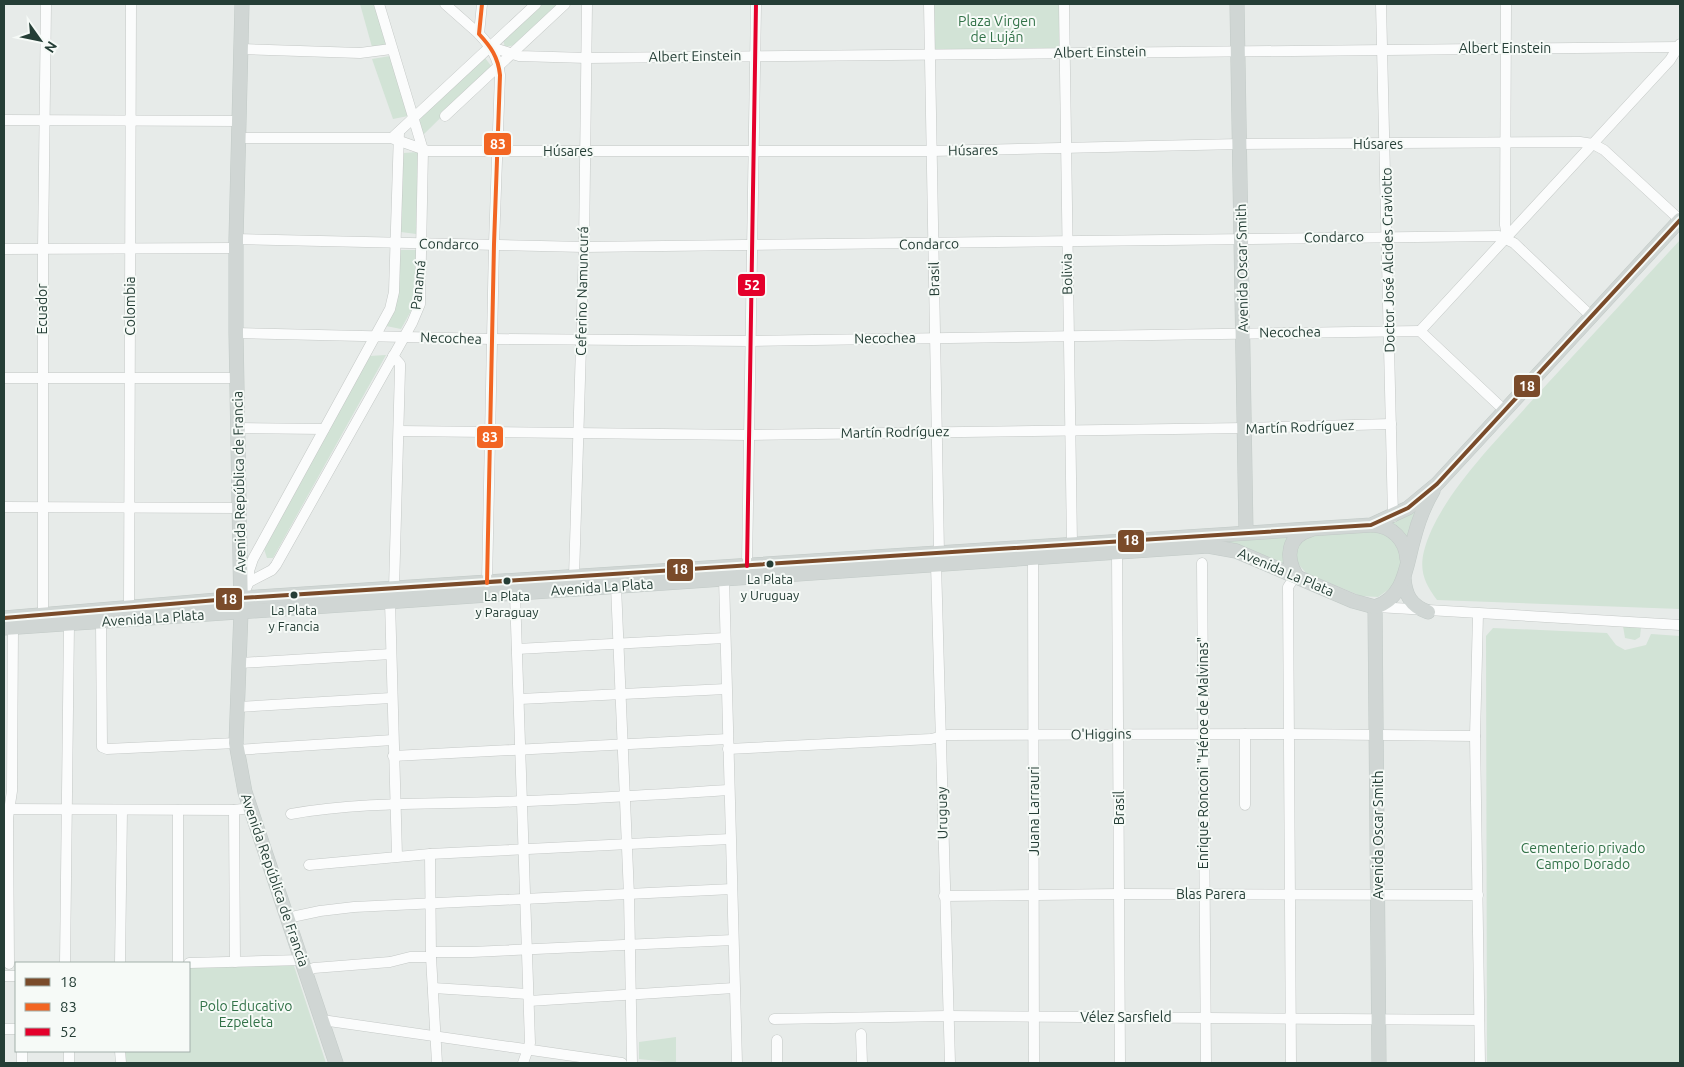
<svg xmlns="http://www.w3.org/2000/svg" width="1684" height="1067" viewBox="0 0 1684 1067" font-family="Ubuntu,sans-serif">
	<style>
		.green { fill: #d2e3d6 }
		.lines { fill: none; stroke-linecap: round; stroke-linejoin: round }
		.minor-casing { stroke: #c4c8c6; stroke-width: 11 }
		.major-casing { stroke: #c2cac7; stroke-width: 15 }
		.minor { stroke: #fbfcfc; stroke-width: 10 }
		.major { stroke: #d0d6d4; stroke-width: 14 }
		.bus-1-casing { stroke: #f6faf7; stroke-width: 8 }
		.bus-2-casing { stroke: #f6faf7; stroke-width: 8 }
		.bus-3-casing { stroke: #f6faf7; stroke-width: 8 }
		.bus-1 { stroke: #7a4b2a; stroke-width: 4 }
		.bus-2 { stroke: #f26522; stroke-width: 4 }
		.bus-3 { stroke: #e4002b; stroke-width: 4 }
		.bus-dot { fill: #253e36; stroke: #f6faf7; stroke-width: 2 }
		.labels { text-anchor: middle; stroke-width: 4; stroke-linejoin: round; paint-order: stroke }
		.bus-label { font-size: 13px; fill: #253e36; stroke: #f6faf7 }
		.park-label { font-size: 14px; fill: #327248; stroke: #f6faf7 }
		.street-label { font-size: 14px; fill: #253e36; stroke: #f6faf7 }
		.line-badge { stroke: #f6faf7; stroke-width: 2 }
		.badge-label { font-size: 14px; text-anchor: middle; font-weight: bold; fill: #fff }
	</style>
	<rect width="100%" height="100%" fill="#e7ebe9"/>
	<g class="green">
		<polygon points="360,4 374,4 386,45 372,47"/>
		<polygon points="541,4 558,4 515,45 505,47 503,40"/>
		<polygon points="929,4 1064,4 1064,53 931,53"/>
		<polygon points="390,56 408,116 393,119 372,59"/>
		<polygon points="485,58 492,67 423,135 419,122 423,115"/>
		<polygon points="418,152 416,234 401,232 403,153"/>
		<path d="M1680 240V609L1437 600C1425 584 1419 571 1424 551 1438 497 1499 438 1536 396 1584 344 1632 292 1680 240Z"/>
		<polygon points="399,250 417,250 412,309 401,329 386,326 396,306"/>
		<polygon points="386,355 273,558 267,558 264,549 369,356"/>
		<polygon points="1421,502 1409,540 1391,523"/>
		<polygon points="1378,531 1393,536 1402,561 1395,585 1378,597 1361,596 1306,573 1295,560 1297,544 1310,534"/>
		<polygon points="1294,535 1290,567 1212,542"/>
		<polygon points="1623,626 1641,627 1640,637 1635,640 1625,638"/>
		<polygon points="1493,628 1607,633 1616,645 1625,650 1646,645 1651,634 1680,636 1680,1063 1487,1063 1486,636"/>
		<polygon points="293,963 326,1063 124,1063 124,1051 189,1051 189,965"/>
		<polygon points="676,1037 676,1063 639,1059 639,1042"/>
	</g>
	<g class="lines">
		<g class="minor-casing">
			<g id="minor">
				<polyline points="445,4 479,34"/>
				<path d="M482 4 479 34C491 47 498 57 500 75L494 244 487 583"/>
				<polyline points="929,4 939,553"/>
				<polyline points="1064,4 1072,544"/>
				<polyline points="1381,4 1393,517"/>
				<polyline points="1506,4 1505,225 1507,238"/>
				<polyline points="491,47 519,56 587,58 1680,47"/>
				<polyline points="242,49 360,53 391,49"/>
				<polyline points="445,116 565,4"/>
				<polyline points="4,120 239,121"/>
				<polyline points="394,136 536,4"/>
				<polyline points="239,138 391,138 428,151 932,151 1240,144 1580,142 1593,144 1604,150 1680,220"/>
				<polyline points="236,239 584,247 1499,236 1514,243 1591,316"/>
				<polyline points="4,249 236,248"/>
				<polyline points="1420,331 1670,60 1680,44"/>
				<polyline points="236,333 492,339 751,341 1420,331 1504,410"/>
				<polyline points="393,356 400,364 400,369 394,589"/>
				<polyline points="4,378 237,378"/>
				<polyline points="238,428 324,429"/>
				<polyline points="399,431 749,435 1245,428 1391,424"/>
				<polyline points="4,507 238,508"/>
				<polyline points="1117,552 1120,1063"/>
				<polyline points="1033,558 1034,1063"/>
				<polyline points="1202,563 1206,1063"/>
				<polyline points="936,564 950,1063"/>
				<polyline points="747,566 756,4"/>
				<polyline points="574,577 584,247 587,4"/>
				<polyline points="724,578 737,1063"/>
				<polyline points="249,582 249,571 253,559 390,309 394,292 399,132"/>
				<polyline points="616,586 629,895 632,1063"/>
				<polyline points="515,594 530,1043 523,1063"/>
				<polyline points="242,597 249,582 272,570 276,565 412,323 420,304 423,150 379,4"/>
				<polyline points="390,601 397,856"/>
				<polyline points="1377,607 1680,625"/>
				<polyline points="129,609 131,4"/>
				<polyline points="1478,614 1475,736 1480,1063"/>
				<polyline points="43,615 43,249 46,4"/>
				<polyline points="101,622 102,747 107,749 236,743"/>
				<polyline points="517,649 725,638"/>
				<polyline points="240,663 391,654"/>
				<polyline points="520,699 726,689"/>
				<polyline points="238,707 391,698"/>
				<polyline points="728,749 931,739 947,735 1288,734 1475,736"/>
				<polyline points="236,750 393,740"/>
				<polyline points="393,756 728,739"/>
				<polyline points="1245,805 1245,734"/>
				<polyline points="4,809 234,810 251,808"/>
				<polyline points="234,810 235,962"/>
				<path d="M291 814C358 802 428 804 496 802 573 800 651 795 728 790"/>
				<polyline points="430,854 431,957 437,1063"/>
				<polyline points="309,865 430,854 730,839"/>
				<polyline points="944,896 1119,894 1478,895"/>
				<polyline points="287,918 320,911 354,907 732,889"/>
				<polyline points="431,952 472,952 733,940"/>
				<polyline points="65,963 69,624"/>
				<polyline points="120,963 122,810"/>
				<polyline points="178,963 178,810"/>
				<polyline points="189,963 302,960"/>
				<polyline points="9,964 8,818 12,791 13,627"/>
				<polyline points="306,971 314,968 390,962 410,957 431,957"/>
				<polyline points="4,976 16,976"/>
				<polyline points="433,988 528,994"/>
				<polyline points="529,1001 734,988"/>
				<polyline points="774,1019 947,1016 1479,1020"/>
				<polyline points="322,1020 622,1063"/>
				<polyline points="4,1029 16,1029"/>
				<polyline points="861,1034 862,1063"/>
				<polyline points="777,1040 777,1063"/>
				<polyline points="120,1051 121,1063"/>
				<polyline points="22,1063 22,1051"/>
				<polyline points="69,1063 69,1051"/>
				<polyline points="1291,1063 1288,587 1296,575"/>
			</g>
		</g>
		<g class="major-casing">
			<g id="major">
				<polyline points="242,4 236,239 236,333 241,612 236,743 245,792 336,1063"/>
				<polyline points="1237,4 1246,532"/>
				<path d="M1373 525C1392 526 1406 540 1407 559"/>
				<path d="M1296 575C1285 557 1288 536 1310 530"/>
				<path d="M1404 578C1405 595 1411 606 1428 612"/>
				<polyline points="1375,607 1379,1063"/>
				<polyline points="4,618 241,598 1371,525 1408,508 1437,484 1680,220"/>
				<path d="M4 628 1208 546 1236 551 1353 601 1375 607C1406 597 1406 564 1414 538 1418 522 1424 506 1433 491"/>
			</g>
		</g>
		<use href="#minor" class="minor"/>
		<use href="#major" class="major"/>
		<g class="bus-1-casing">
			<polyline id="bus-1" points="4,618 241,598 1371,525 1408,508 1437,484 1680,220"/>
		</g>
		<g class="bus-2-casing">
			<path id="bus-2" d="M482 4 479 34C491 47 498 57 500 75L494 244 487 583"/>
		</g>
		<g class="bus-3-casing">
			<polyline id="bus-3" points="747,566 756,4"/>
		</g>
		<use href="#bus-1" class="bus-1"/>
		<use href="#bus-2" class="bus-2"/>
		<use href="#bus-3" class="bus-3"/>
	</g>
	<g class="bus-dot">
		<circle cx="770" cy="564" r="4.5"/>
		<circle cx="507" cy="581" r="4.5"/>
		<circle cx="294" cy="595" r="4.5"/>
	</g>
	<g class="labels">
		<g class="bus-label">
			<text x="770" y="584">La Plata<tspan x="770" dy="16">y Uruguay</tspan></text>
			<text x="507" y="601">La Plata<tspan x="507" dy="16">y Paraguay</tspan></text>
			<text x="294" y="615">La Plata<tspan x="294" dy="16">y Francia</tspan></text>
		</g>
		<g class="park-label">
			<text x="997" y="26">Plaza Virgen<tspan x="997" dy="16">de Luján</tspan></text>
			<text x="1583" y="853">Cementerio privado<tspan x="1583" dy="16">Campo Dorado</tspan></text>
			<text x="246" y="1011">Polo Educativo<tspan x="246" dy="16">Ezpeleta</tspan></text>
		</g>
		<g class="street-label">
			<text x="1505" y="53">Albert Einstein</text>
			<text transform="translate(1100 52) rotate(-1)" y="5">Albert Einstein</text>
			<text transform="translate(695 56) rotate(-1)" y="5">Albert Einstein</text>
			<text x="1378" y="149">Húsares</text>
			<text transform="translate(973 150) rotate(-1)" y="5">Húsares</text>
			<text x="568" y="156">Húsares</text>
			<text transform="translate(1334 237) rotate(-1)" y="5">Condarco</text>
			<text transform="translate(449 244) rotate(1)" y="5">Condarco</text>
			<text transform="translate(929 244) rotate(-1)" y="5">Condarco</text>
			<text transform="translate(1388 260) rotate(-91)" y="5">Doctor José Alcides Craviotto</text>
			<text transform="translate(1242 268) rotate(-91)" y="5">Avenida Oscar Smith</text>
			<text transform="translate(1067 274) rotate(-91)" y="5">Bolivia</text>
			<text transform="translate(934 279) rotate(-91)" y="5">Brasil</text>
			<text transform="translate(418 285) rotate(-84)" y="5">Panamá</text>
			<text transform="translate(582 291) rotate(-89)" y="5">Ceferino Namuncurá</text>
			<text transform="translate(130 306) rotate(-90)" y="5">Colombia</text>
			<text transform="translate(42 309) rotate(-90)" y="5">Ecuador</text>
			<text transform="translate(1290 332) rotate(-1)" y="5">Necochea</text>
			<text transform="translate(451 338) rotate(2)" y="5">Necochea</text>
			<text transform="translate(885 338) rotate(-1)" y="5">Necochea</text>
			<text transform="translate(1300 427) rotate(-2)" y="5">Martín Rodríguez</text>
			<text transform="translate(895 432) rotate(-1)" y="5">Martín Rodríguez</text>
			<text transform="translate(239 482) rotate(-91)" y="5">Avenida República de Francia</text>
			<text transform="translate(1286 572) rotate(23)" y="5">Avenida La Plata</text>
			<text transform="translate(602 587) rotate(-4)" y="5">Avenida La Plata</text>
			<text transform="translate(153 618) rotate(-4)" y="5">Avenida La Plata</text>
			<text transform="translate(1101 734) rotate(-1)" y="5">O'Higgins</text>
			<text transform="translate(1203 753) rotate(-90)" y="5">Enrique Ronconi "Héroe de Malvinas"</text>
			<text transform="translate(1119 808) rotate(-90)" y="5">Brasil</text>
			<text transform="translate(1034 811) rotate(-90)" y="5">Juana Larrauri</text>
			<text transform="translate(942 813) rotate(-91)" y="5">Uruguay</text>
			<text transform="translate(1378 835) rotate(-90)" y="5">Avenida Oscar Smith</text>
			<text transform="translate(275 880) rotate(71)" y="5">Avenida República de Francia</text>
			<text x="1211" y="899">Blas Parera</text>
			<text x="1126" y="1022">Vélez Sarsfield</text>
		</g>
	</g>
	<g class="line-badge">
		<rect x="483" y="132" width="29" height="24" rx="5" fill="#f26522"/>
		<rect x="737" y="273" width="29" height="24" rx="5" fill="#e4002b"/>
		<rect x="1513" y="374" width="28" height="24" rx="5" fill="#7a4b2a"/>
		<rect x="476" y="425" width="28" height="24" rx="5" fill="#f26522"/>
		<rect x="1117" y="529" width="28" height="24" rx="5" fill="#7a4b2a"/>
		<rect x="666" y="558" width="28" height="24" rx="5" fill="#7a4b2a"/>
		<rect x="215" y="587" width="28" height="24" rx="5" fill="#7a4b2a"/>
	</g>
	<g class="badge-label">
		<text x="498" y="149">83</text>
		<text x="752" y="290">52</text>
		<text x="1527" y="391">18</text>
		<text x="490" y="442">83</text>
		<text x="1131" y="545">18</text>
		<text x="680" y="574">18</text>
		<text x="229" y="604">18</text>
	</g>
	<rect width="1684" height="1067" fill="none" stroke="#253e36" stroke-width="10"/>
	<rect x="15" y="962" width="175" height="90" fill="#f6faf7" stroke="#a2afaa"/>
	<rect x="25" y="978" width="25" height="8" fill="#7a4b2a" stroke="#a2afaa"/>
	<text x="60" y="987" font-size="15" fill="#253e36">18</text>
	<rect x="25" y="1003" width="25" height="8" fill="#f26522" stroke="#a2afaa"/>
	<text x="60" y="1012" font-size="15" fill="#253e36">83</text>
	<rect x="25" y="1028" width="25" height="8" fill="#e4002b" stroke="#a2afaa"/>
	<text x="60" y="1037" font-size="15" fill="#253e36">52</text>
	<g transform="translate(40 40) rotate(123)" stroke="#f6faf7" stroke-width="4" paint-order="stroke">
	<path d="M0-4L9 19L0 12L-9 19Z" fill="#253e36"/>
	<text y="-8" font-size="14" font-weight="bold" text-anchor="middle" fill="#253e36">N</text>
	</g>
</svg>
